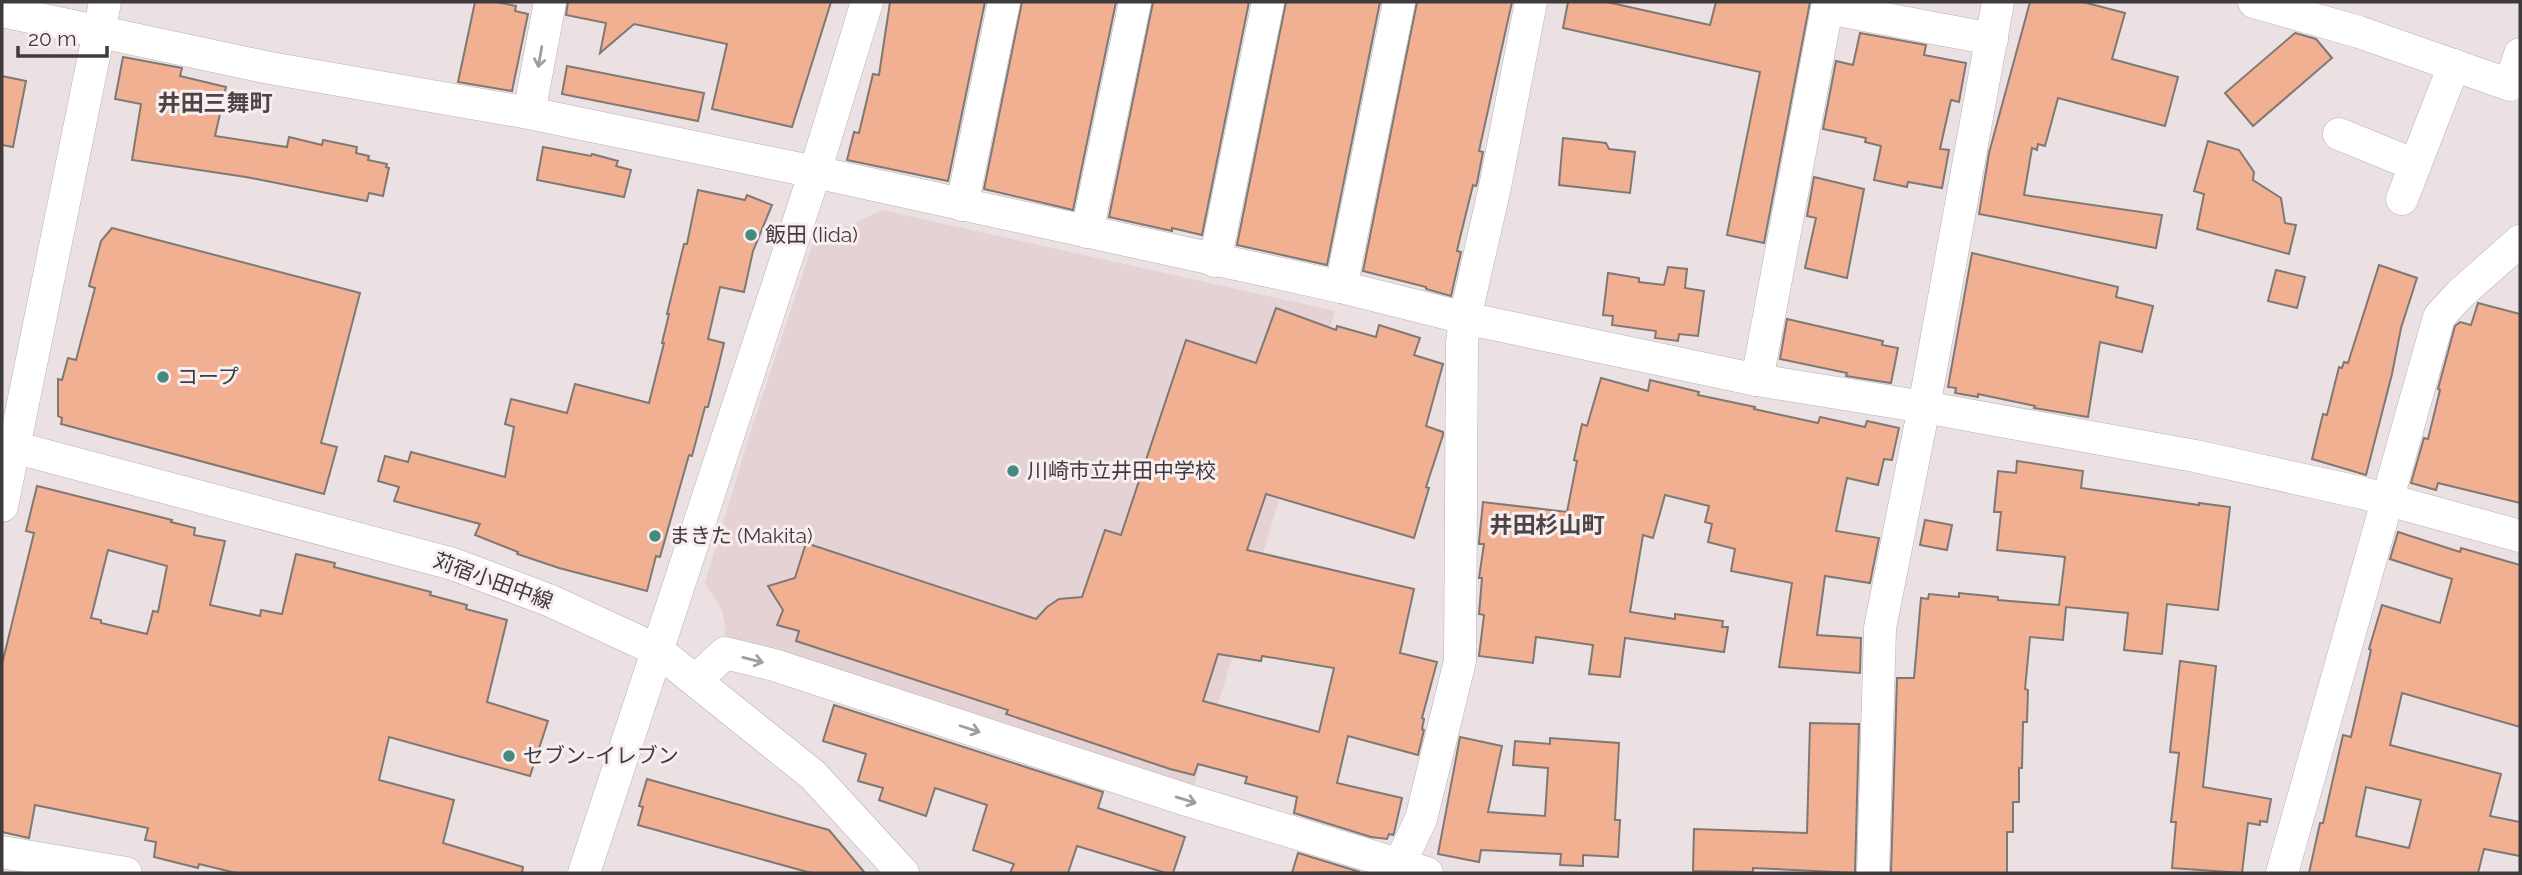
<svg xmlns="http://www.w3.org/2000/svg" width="2522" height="875" viewBox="0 0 2522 875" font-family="Raleway,'Noto Sans JP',sans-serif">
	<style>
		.built { fill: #e4d2d4 }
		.building { fill: #f1b092; stroke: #807875; stroke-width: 2; fill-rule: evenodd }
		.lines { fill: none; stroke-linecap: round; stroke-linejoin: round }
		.minor-casing { stroke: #bab0b1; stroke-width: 33 }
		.minor { stroke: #fff; stroke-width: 32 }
		.oneway { stroke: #9f9d9e }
		.poi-dot { fill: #468a7f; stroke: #f9eeef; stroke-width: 2.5 }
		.labels { text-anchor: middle; stroke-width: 6; stroke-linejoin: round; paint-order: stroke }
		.poi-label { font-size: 21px; fill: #3f3b3c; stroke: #f9eeef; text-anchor: start }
		.street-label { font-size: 21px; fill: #3f3b3c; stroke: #f9eeef }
		.neighbourhood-label { font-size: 23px; font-weight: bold; fill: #4d4445; stroke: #f9eeef }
	</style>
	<rect width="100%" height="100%" fill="#ebe1e2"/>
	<polygon class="built" points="882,210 1335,311 1192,792 975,716 725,637 725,624 722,610 705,583 749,437 813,243"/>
	<g class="building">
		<polygon points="475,2 497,2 516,6 515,11 528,14 512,91 458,82"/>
		<polygon points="568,2 831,2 792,127 712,109 727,44 634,24 600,53 606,23 566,15"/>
		<polygon points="890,2 985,2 948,181 847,160 854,132 859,133 873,74 879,75"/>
		<polygon points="1022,2 1116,2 1073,210 984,189"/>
		<polygon points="1153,2 1249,2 1202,235 1172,228 1172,231 1109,217"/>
		<polygon points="1286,2 1380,2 1327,265 1237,245"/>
		<polygon points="1417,2 1512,2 1479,151 1483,152 1477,183 1476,186 1473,185 1459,242 1457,251 1461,252 1451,296 1426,289 1426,287 1363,271"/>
		<polygon points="1568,2 1607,2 1710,25 1716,2 1810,2 1764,243 1727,235 1760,72 1563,28"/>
		<polygon points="2030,2 2083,2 2125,13 2112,59 2178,77 2165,126 2058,98 2045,146 2038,144 2037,150 2032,148 2024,195 2162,215 2156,248 1979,214 1989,153"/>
		<polygon points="1860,33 1926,45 1924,55 1966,63 1959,102 1951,100 1940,149 1949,150 1942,188 1908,182 1907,187 1874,180 1881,146 1865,142 1866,138 1823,129 1836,61 1853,65"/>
		<polygon points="2295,33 2316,39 2332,58 2253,126 2225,93"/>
		<polygon points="123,57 182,68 180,76 226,87 215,136 287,147 289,137 322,145 323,140 357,147 356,153 369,156 368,160 387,164 386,167 389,168 383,196 369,193 367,201 246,177 132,160 141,104 115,99"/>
		<polygon points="567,66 704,93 698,121 562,94"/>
		<polygon points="2,76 26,81 13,147 2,145"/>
		<polygon points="1563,138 1606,143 1609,149 1635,152 1630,193 1559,185"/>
		<polygon points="2208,141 2239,150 2254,172 2253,180 2281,198 2285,223 2296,225 2289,254 2197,229 2204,194 2194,191"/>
		<polygon points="543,147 591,156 592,154 618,161 616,166 631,170 624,197 537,180"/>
		<polygon points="1814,177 1864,189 1847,278 1805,268 1816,218 1807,216"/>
		<polygon points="698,190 745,200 747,195 772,205 753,251 744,292 720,287 708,339 724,343 718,368 708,407 705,407 692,456 689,455 660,557 656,556 647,591 559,568 517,554 518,552 475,535 480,524 394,501 399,487 378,481 385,456 408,462 411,452 505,477 514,427 505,424 511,399 567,413 575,384 649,403 664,343 662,343 669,314 667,314 684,244 687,244"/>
		<polygon points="112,228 360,293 321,443 337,447 324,494 61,424 62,418 58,416 58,379 62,380 68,358 76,360 95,288 89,286 101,241"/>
		<polygon points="1972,253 2118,287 2116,297 2153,306 2142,352 2100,342 2088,417 2034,408 2035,406 1978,394 1978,397 1955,393 1956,388 1948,387"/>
		<polygon points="2379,265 2417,278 2401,328 2392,374 2366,475 2312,459 2323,414 2327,415 2339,367 2342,368 2344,362 2348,363"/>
		<polygon points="1668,267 1687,269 1685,288 1704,291 1698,336 1679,334 1678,341 1655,338 1656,331 1612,325 1613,316 1603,315 1608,273 1639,278 1639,282 1664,285"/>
		<polygon points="2276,270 2305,277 2297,308 2268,301"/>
		<polygon points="2478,303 2520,314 2520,503 2438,483 2436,490 2411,483 2424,438 2428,439 2440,390 2438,389 2455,326 2460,322 2471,325"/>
		<path d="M1276 308 1336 330 1337 326 1376 337 1379 325 1420 338 1414 355 1443 364 1426 426 1443 432V435L1426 487 1429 488 1414 538 1266 494 1247 550 1414 589 1400 653 1437 662 1422 718 1424 719 1422 729 1424 730 1418 755 1348 736 1337 783 1402 798 1394 833 1393 835 1389 834 1387 839 1371 837 1294 813 1297 797 1245 783 1247 777 1198 764 1194 775 1170 769 1006 714 1008 710 796 641 799 631 777 625 783 610 768 586 795 578 806 543 1036 619 1047 607 1059 599 1082 597 1105 530 1121 535 1186 340 1256 363ZM1218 654 1261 661 1262 656 1334 668 1319 732 1203 701Z"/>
		<polygon points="1787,319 1883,341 1882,345 1898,348 1891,383 1846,376 1847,373 1780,359"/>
		<polygon points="1601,378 1648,391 1650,380 1699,392 1698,395 1755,407 1754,409 1818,423 1820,417 1865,427 1867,421 1899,428 1892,460 1884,459 1878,485 1847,478 1836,531 1879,538 1870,583 1825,576 1817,635 1861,638 1860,673 1779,667 1792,583 1731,571 1735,549 1708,542 1712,524 1705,522 1709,506 1665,495 1653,538 1643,535 1630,612 1675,619 1675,614 1723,621 1722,627 1728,627 1724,652 1625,638 1620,677 1589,674 1593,645 1536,637 1533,663 1479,656 1484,615 1479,614 1482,578 1479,578 1484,544 1479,544 1479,542 1483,502 1567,512 1577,461 1574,460 1582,424 1587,426"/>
		<polygon points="2017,461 2083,471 2081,488 2199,505 2199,503 2230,507 2218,610 2167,604 2162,654 2124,650 2128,613 2066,607 2063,640 2030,637 2025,689 2028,690 2027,722 2023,722 2022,768 2019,768 2019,802 2013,802 2013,832 2007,832 2007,873 1891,873 1897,678 1914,678 1921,598 1928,599 1929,594 1959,597 1959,593 1998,597 1998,600 2059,605 2065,557 1997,550 2001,512 1994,512 1998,471 2016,473"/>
		<path d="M37 486 172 520 171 522 195 528 194 535 225 541 210 605 260 616 261 610 282 614 296 554 335 563 334 567 431 592 430 595 467 605 466 609 507 620 487 702 548 721 530 776 389 737 379 780 454 800 443 843 523 867 522 873H236L199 864 198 868 154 857 156 842 145 840 148 828 35 805 29 838 2 832V664L34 533 26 531ZM108 550 167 566 158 612 153 611 147 634 101 623V620L91 618Z"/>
		<polygon points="1925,520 1952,525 1947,550 1920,545"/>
		<path d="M2398 532 2460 552 2461 548 2520 565V727L2402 693 2390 745 2501 774 2490 816 2520 822V856L2484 849 2478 873H2309L2320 823H2323L2343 735 2351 737 2371 650 2369 649 2382 605 2440 623 2452 579 2390 559ZM2366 787 2421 800 2409 848 2356 836Z"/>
		<polygon points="2180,661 2216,666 2203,787 2271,799 2267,822 2260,821 2260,825 2248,823 2242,873 2172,868 2176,822 2171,822 2179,753 2170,752"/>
		<polygon points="834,705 1103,792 1098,808 1185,837 1173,873 1166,873 1077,846 1068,873 1010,873 1014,864 973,850 987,805 935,788 926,816 879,800 883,788 858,781 866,754 823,741"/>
		<polygon points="1810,723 1859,724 1855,873 1753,868 1753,872 1693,871 1694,829 1807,833"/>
		<polygon points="1460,737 1502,746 1488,812 1545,816 1548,768 1513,765 1515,741 1550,744 1550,738 1619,743 1615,820 1620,820 1618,857 1583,855 1583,866 1560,865 1561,854 1481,850 1479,862 1438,854"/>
		<polygon points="647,779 829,830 865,873 811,873 638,825 643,807 639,806"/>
		<polygon points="1298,853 1360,872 1292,873"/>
	</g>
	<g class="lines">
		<g class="minor-casing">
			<g id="minor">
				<polyline points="2254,2 2359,32 2510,85 2520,54"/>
				<polyline points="2,11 270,68 529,113 815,172 1341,287 1465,318 1757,380 1924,407 2195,456 2363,493 2520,536"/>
				<polyline points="529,113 550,2"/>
				<polyline points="2339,134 2415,165"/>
				<polyline points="2402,199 2454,65"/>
				<polyline points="962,205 1004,2"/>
				<polyline points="1087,232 1135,2"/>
				<polyline points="1215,261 1268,2"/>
				<polyline points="1341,287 1399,2"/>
				<polyline points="1757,380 1827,8 1992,39"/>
				<polyline points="2,444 453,564 551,601 657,650 813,775 903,873"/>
				<polyline points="2,506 105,2"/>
				<polyline points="696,680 725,653 774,665 1187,800 1427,873"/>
				<polyline points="2,852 126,873"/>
				<polyline points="1399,865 1421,819 1460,661 1462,343 1465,318 1495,187 1531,2"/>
				<polyline points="584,873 815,172 867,2"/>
				<polyline points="1873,873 1880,628 1924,407 1998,2"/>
				<polyline points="2282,873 2439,317 2460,294 2520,241"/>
			</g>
		</g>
		<use href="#minor" class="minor"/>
	</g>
	<defs><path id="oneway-shaft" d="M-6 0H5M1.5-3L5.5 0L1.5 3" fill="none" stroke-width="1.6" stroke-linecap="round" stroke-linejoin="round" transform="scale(1.75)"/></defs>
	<g class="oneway">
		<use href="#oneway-shaft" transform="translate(540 57) rotate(100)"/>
		<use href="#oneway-shaft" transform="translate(753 660) rotate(14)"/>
		<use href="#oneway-shaft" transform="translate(970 729) rotate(18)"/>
		<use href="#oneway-shaft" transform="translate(1186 800) rotate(17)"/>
	</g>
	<g class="poi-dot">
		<circle cx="751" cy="235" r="7"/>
		<circle cx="163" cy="377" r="7"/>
		<circle cx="1013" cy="471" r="7"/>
		<circle cx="655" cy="536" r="7"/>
		<circle cx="509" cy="756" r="7"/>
	</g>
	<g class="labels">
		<g class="poi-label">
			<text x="765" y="242">飯田 (Iida)</text>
			<text x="177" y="384">コープ</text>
			<text x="1027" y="478">川崎市立井田中学校</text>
			<text x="669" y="543">まきた (Makita)</text>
			<text x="523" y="763">セブン-イレブン</text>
		</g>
		<g class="street-label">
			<text transform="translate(493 581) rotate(20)" y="7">苅宿小田中線</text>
		</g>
		<g class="neighbourhood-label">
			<text x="215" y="111">井田三舞町</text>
			<text x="1547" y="533">井田杉山町</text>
		</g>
	</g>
	<rect width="2522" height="875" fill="none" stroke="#3f3b3c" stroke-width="7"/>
	<path d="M18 46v10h89v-10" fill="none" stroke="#3f3b3c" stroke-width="3.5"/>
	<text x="28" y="46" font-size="21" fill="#3f3b3c" stroke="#f9eeef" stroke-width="5" paint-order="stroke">20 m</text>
</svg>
